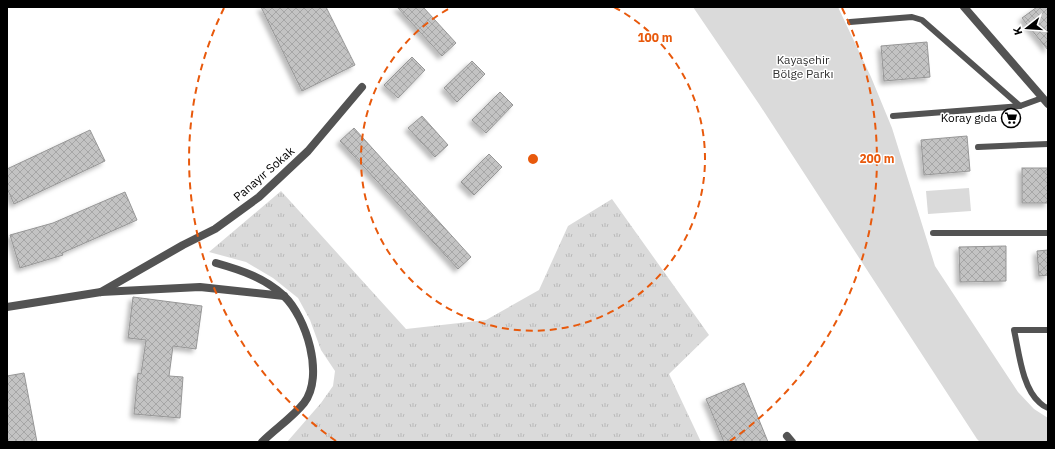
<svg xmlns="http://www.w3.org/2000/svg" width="1055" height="449" viewBox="0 0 1055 449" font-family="'IBM Plex Sans',sans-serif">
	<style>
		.grass { fill: url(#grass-tufts) }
		.park { fill: #dadada }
		.building { fill: url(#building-cross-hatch); stroke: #979797; filter: url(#shadow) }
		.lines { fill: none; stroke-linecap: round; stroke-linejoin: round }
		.service { stroke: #535353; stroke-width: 6 }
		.minor { stroke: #535353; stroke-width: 8 }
		.tertiary { stroke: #535353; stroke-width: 8 }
		.ring { fill: none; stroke: #e8590c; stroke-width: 2; stroke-dasharray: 7 5 }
		.labels { text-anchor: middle; stroke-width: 3; stroke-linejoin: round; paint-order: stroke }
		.park-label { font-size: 12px; fill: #313131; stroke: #fff }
		.poi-label { font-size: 12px; fill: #000; stroke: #fff; text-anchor: end }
		.street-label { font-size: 12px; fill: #000; stroke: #fff }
		.centre { fill: #e8590c; stroke: #fff; stroke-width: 2 }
		.ring-label { font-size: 12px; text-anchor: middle; font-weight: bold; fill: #e8590c; stroke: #fff; stroke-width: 3; stroke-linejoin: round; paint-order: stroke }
	</style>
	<defs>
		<pattern id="grass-tufts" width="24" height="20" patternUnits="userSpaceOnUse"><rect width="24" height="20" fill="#dadada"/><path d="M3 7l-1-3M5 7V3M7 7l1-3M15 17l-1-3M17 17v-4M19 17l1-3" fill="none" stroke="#b9b9b9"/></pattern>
		<pattern id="building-cross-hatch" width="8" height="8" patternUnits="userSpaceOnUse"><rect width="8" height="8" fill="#c3c3c3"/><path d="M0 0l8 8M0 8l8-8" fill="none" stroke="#a6a6a6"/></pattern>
		<filter id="shadow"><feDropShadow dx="-3.5" dy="3.5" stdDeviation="2" flood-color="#0004"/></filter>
	</defs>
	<rect width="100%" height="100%" fill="#fff"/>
	<polygon class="grass" points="281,191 406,329 486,320 539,290 568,226 612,199 709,335 669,374 701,442 287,442 321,403 333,386 335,371 321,350 310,320 298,298 273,278 246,262 209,252"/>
	<g class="park">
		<polygon points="693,7 838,7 871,77 892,128 935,266 1018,392 1034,409 1048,418 1048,442 980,442 977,439 759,104"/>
		<polygon points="969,188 971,211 928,214 926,191"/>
	</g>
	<g class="building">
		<polygon points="261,7 326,7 355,65 302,91"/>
		<polygon points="397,7 423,7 456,43 442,56"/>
		<polygon points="1037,7 1048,7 1048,50 1022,18"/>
		<polygon points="927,42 930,77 884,81 881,46"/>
		<polygon points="412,57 425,70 398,98 384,85"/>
		<polygon points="472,61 485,74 457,102 444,88"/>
		<polygon points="500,92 513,105 486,133 472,120"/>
		<polygon points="422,116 448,145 435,157 408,128"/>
		<polygon points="354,128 471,257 458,269 340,141"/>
		<polygon points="90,130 105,161 14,204 7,188 7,169"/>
		<polygon points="967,136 970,171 924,175 921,140"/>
		<polygon points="489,154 502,167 474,195 461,182"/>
		<rect x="1022" y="168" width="26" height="35"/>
		<polygon points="125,192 137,220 62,253 63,255 20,268 10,235 53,223"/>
		<polygon points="1006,246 1006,281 960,282 959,247"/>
		<polygon points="1048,250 1048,275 1039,276 1037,251"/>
		<polygon points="133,297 202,306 196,349 173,346 169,376 183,377 180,418 134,414 138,373 141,374 146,340 128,338"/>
		<polygon points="24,373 37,442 7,442 7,376"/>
		<polygon points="744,383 768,442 724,442 706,399"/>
	</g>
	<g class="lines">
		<g class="service">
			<polyline points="850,22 912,17 922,20 1020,106 893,116"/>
			<polyline points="1020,106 1042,98"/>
			<polyline points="978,147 1048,144"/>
			<polyline points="933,233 1048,233"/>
			<path d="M1048 330H1014C1019 352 1022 388 1040 403 1042 405 1045 407 1048 408"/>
		</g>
		<g class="minor">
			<path d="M216 263C241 270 265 278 284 296 306 317 325 376 304 403 293 417 275 429 262 442"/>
			<polyline points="101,292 183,245 215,229 259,197 308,151 362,87"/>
			<polyline points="7,307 101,292 200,287 284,296"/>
			<polyline points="787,436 792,442"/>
		</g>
		<polyline class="tertiary" points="964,7 1048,104"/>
	</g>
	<g class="ring">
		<path d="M614 7A172 172 0 1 1 452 7"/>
		<path d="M336 441A344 344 0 0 1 224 8M842 8A344 344 0 0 1 730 441"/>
	</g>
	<defs>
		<g id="supermarket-ring" transform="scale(1)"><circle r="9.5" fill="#fff" stroke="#000" stroke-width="1.5"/><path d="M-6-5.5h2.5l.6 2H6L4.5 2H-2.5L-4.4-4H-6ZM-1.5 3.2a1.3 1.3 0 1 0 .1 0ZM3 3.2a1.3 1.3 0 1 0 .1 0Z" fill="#000"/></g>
	</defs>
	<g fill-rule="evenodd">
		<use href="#supermarket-ring" x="1011" y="118"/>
	</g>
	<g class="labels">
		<g class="park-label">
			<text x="803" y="64">Kayaşehir<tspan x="803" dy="14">Bölge Parkı</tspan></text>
		</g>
		<g class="poi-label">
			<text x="997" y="122">Koray gıda</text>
		</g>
		<g class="street-label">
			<text transform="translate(264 174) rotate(-41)" y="4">Panayır Sokak</text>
		</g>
	</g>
	<circle cx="533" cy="159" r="6" class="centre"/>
	<g class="ring-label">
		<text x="655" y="42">100 m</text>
		<text x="877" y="163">200 m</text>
	</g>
	<rect width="1055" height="449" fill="none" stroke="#000000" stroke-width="16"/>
	<g transform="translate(1027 28) rotate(253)" stroke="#ffffff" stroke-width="3" paint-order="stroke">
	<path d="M0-3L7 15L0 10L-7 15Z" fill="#000000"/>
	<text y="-6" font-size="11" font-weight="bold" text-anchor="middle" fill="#000000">K</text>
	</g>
</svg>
